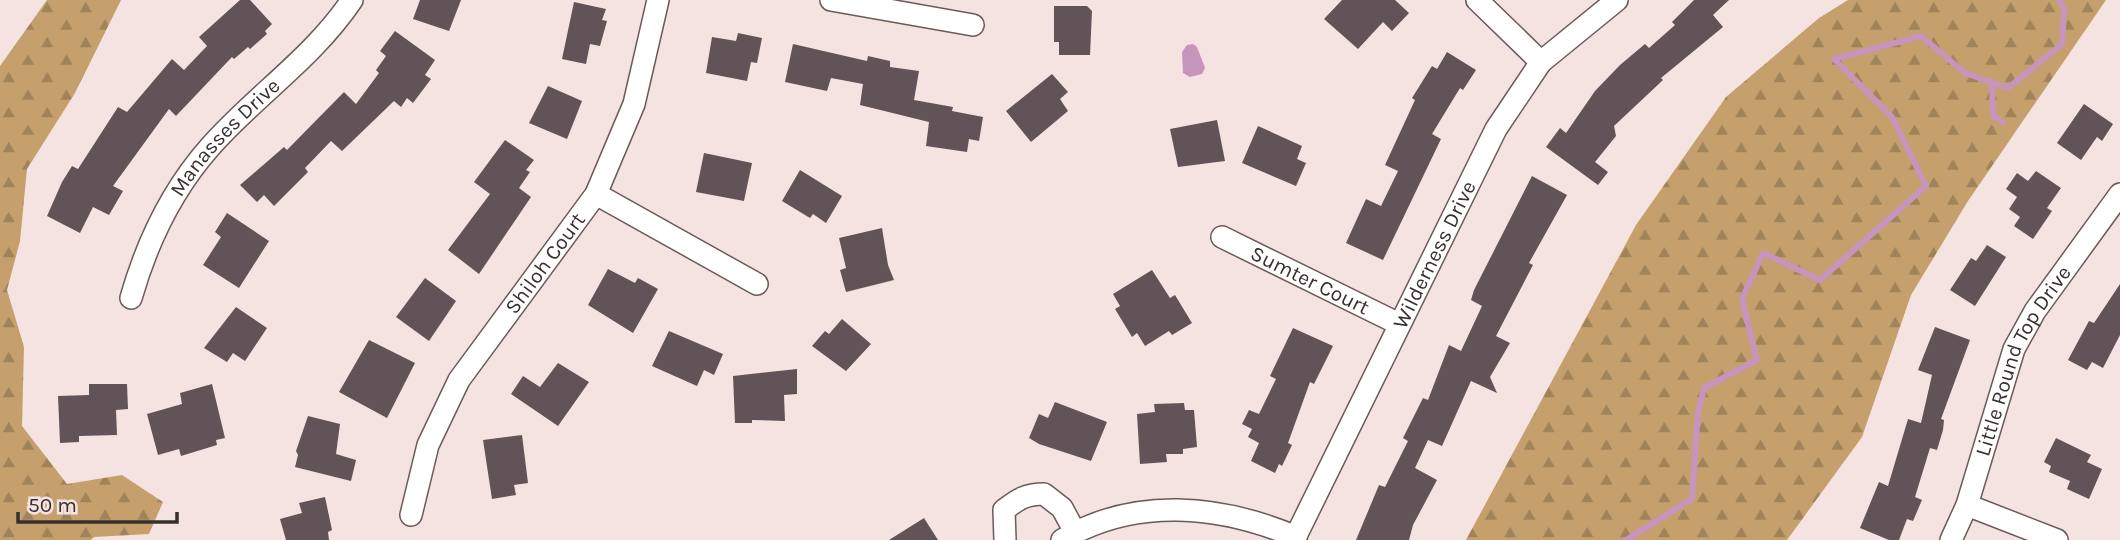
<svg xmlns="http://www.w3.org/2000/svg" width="2120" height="540" viewBox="0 0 2120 540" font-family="Karla,sans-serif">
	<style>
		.forest { fill: url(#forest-firs) }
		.water { fill: #c694bc }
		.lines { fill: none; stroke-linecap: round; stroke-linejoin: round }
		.stream { stroke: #c694bc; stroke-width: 6 }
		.building { fill: #625358 }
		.street-casing { stroke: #6a5b59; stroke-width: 24 }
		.street { stroke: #fff; stroke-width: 21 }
		.labels { text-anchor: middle; stroke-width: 7; stroke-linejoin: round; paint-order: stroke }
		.street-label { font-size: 21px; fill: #37302f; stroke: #f5e3e1 }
	</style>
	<defs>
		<pattern id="forest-firs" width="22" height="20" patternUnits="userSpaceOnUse" patternTransform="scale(1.75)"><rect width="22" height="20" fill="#c5a06d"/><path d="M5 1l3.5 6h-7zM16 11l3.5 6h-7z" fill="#a1835a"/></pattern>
	</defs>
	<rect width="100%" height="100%" fill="#f5e3e1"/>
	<g class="forest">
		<polygon points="47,0 121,0 75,93 27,169 20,241 7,290 24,347 22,426 67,484 122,475 163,502 149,534 94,537 91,540 0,540 0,66"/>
		<polygon points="1848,0 2106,0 1968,201 1911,295 1862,437 1787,540 1466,540 1636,225 1726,97 1819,18"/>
	</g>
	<polygon class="water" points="1193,44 1197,47 1205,68 1202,74 1190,77 1183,73 1182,52 1187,45"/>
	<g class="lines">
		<g class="stream">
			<polyline points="1992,82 1993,116 2003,122"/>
			<polyline points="1626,540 1692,499 1698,412 1704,388 1757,360 1742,299 1763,253 1820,280 1926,186 1892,117 1834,59 1921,36 1965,73 2008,88 2062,44 2064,8 2059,0"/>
		</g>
	</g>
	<g class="building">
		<polygon points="240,0 250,0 272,24 265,31 267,34 250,49 248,47 234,59 232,57 176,116 169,109 113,186 123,191 109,215 93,207 80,233 47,216 62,182 72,166 78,169 118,107 127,112 172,59 184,70 207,46 199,37"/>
		<polygon points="420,0 461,0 449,31 413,19"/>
		<polygon points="1342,0 1395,0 1409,13 1392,31 1383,22 1358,49 1324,19"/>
		<polygon points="1694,0 1729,0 1713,15 1723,27 1661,78 1663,80 1614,126 1616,136 1595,162 1608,172 1598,185 1546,147 1560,128 1566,133 1595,91 1620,65 1645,44 1649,48 1675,25 1672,22"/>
		<polygon points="574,2 606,9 602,20 607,21 600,46 590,44 586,64 562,59"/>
		<polygon points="1054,6 1087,6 1092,11 1090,55 1059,55 1059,42 1054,42"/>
		<polygon points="395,31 435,60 425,75 431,79 413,103 407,98 401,107 394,101 342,151 331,141 305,168 308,172 274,206 264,195 257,202 240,185 284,147 287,150 344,92 356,104 379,73 376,70 386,56 380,51"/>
		<polygon points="738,33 762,38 757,63 751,62 747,81 706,73 712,37 736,41"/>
		<polygon points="793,44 867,61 868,56 890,61 890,67 919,71 914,100 953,107 952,111 983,117 979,141 969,139 967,152 926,146 929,122 860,105 863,84 831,78 827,91 785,82"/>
		<polygon points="1447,52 1476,70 1463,90 1460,88 1432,134 1441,139 1383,260 1346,243 1366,199 1381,206 1398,171 1385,165 1415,100 1412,98 1432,66 1437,69"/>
		<polygon points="1052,74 1068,92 1060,99 1068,111 1031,142 1006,111"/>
		<polygon points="548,86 582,101 567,139 529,123"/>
		<polygon points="2084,104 2113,124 2102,141 2097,137 2081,160 2057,143"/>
		<polygon points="1217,120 1225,161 1178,167 1170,129"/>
		<polygon points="1258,126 1302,146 1297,159 1306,163 1296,186 1242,163"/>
		<polygon points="505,140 534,160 526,170 530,172 519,188 531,197 479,274 448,250 490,194 474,182"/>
		<polygon points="704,153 752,163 744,201 696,192"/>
		<polygon points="800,170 842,196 826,223 813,214 810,218 782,201"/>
		<polygon points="2036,171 2061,188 2047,208 2052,211 2033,239 2014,226 2020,217 2009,209 2017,197 2006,189 2017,173 2028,181"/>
		<polygon points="1532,176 1567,195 1529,263 1533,265 1496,336 1510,343 1490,377 1497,393 1471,381 1442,446 1428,440 1415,468 1437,480 1413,525 1409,540 1356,540 1379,485 1385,487 1408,441 1403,438 1423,398 1428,400 1449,345 1461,351 1482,306 1471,300 1474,290"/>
		<polygon points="227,213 269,241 239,288 203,265 221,237 215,232"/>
		<polygon points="882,228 888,265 894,280 846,292 840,270 846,268 839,238"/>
		<polygon points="1987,245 2006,257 1975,306 1950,290 1971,258 1976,261"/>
		<polygon points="608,269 635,283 638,278 658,289 633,333 588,305"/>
		<polygon points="1152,270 1170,298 1175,295 1192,323 1172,335 1169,331 1145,346 1137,333 1132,337 1115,309 1120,306 1113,294"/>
		<polygon points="425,278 456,301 429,341 396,317"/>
		<polygon points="2120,284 2120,335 2103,368 2092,362 2087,370 2068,360 2089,321 2094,323"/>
		<polygon points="236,307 267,328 245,361 233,353 227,362 204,348"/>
		<polygon points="842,319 871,344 846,371 812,346 825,331 829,334"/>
		<polygon points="1935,327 1970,340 1941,419 1944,420 1943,430 1937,450 1930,448 1915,497 1922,500 1913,521 1907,519 1899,540 1889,540 1860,528 1879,482 1888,486 1908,419 1921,423 1932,375 1918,370"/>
		<polygon points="1293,328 1333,346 1314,384 1310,382 1288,443 1292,445 1282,466 1279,464 1275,473 1251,461 1259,443 1248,437 1252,429 1242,424 1249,410 1259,414 1276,379 1270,376"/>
		<polygon points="669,331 723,354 714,375 704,370 697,386 652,366"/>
		<polygon points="369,340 415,363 387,418 339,392"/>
		<polygon points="558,363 589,382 558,426 511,394 523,376 540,387"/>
		<polygon points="797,369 797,394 784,395 785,421 752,420 752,423 735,423 733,376"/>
		<polygon points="89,384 127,384 128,409 116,410 117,435 79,436 79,442 60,443 58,396 89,395"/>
		<polygon points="212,384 225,438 216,440 217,445 181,456 179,449 158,455 147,414 182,404 180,393"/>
		<polygon points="1055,402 1107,422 1091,461 1039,444 1029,438 1039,414 1048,418"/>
		<polygon points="1184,403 1185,410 1194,410 1197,447 1183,449 1183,454 1166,454 1167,462 1140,464 1137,414 1155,412 1154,404"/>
		<polygon points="308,416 340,424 336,454 356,460 351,481 295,467 298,455 296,451"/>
		<polygon points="522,435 528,483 514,485 516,495 492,499 483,440"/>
		<polygon points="2056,438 2091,455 2087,462 2102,469 2089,499 2067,489 2070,481 2049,472 2051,466 2044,462"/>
		<polygon points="325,497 332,530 328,532 329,540 286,540 280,519 302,513 299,503"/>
		<polygon points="924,518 938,540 889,540"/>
	</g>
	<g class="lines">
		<g class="street-casing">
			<g id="street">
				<polyline points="831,0 973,25"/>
				<polyline points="1477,0 1541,62"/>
				<polyline points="596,194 757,284"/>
				<path id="s1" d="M1222 237 1399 324"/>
				<path id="s2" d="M131 298C147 242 171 191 210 147 256 95 313 58 352 0"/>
				<polyline points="1967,505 2057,540"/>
				<path id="s3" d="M411 515 428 445 459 380 596 194 634 104 658 0"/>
				<path d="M1005 540 1004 510C1018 499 1026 494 1044 494L1062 508 1075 532"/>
				<path d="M1062 540C1135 496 1221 505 1296 537"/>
				<path id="s4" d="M1294 540 1496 129 1541 62 1617 0"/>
				<path id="s5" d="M1951 540 1967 505 2014 349 2035 311 2120 194"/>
			</g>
		</g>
		<use href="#street" class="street"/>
	</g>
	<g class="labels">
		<g class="street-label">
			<text dy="7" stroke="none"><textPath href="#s2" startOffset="189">Manasses Drive</textPath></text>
			<text dy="7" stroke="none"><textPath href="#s4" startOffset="318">Wilderness Drive</textPath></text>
			<text dy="7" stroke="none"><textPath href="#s3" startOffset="289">Shiloh Court</textPath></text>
			<text dy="7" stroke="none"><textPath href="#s1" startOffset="98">Sumter Court</textPath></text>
			<text dy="7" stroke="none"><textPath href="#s5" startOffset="194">Little Round Top Drive</textPath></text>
		</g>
	</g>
	<path d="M18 512v10h159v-10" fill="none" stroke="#37302f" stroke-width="3.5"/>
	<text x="28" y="512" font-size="21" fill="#37302f" stroke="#f5e3e1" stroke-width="5" paint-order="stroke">50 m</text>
</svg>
